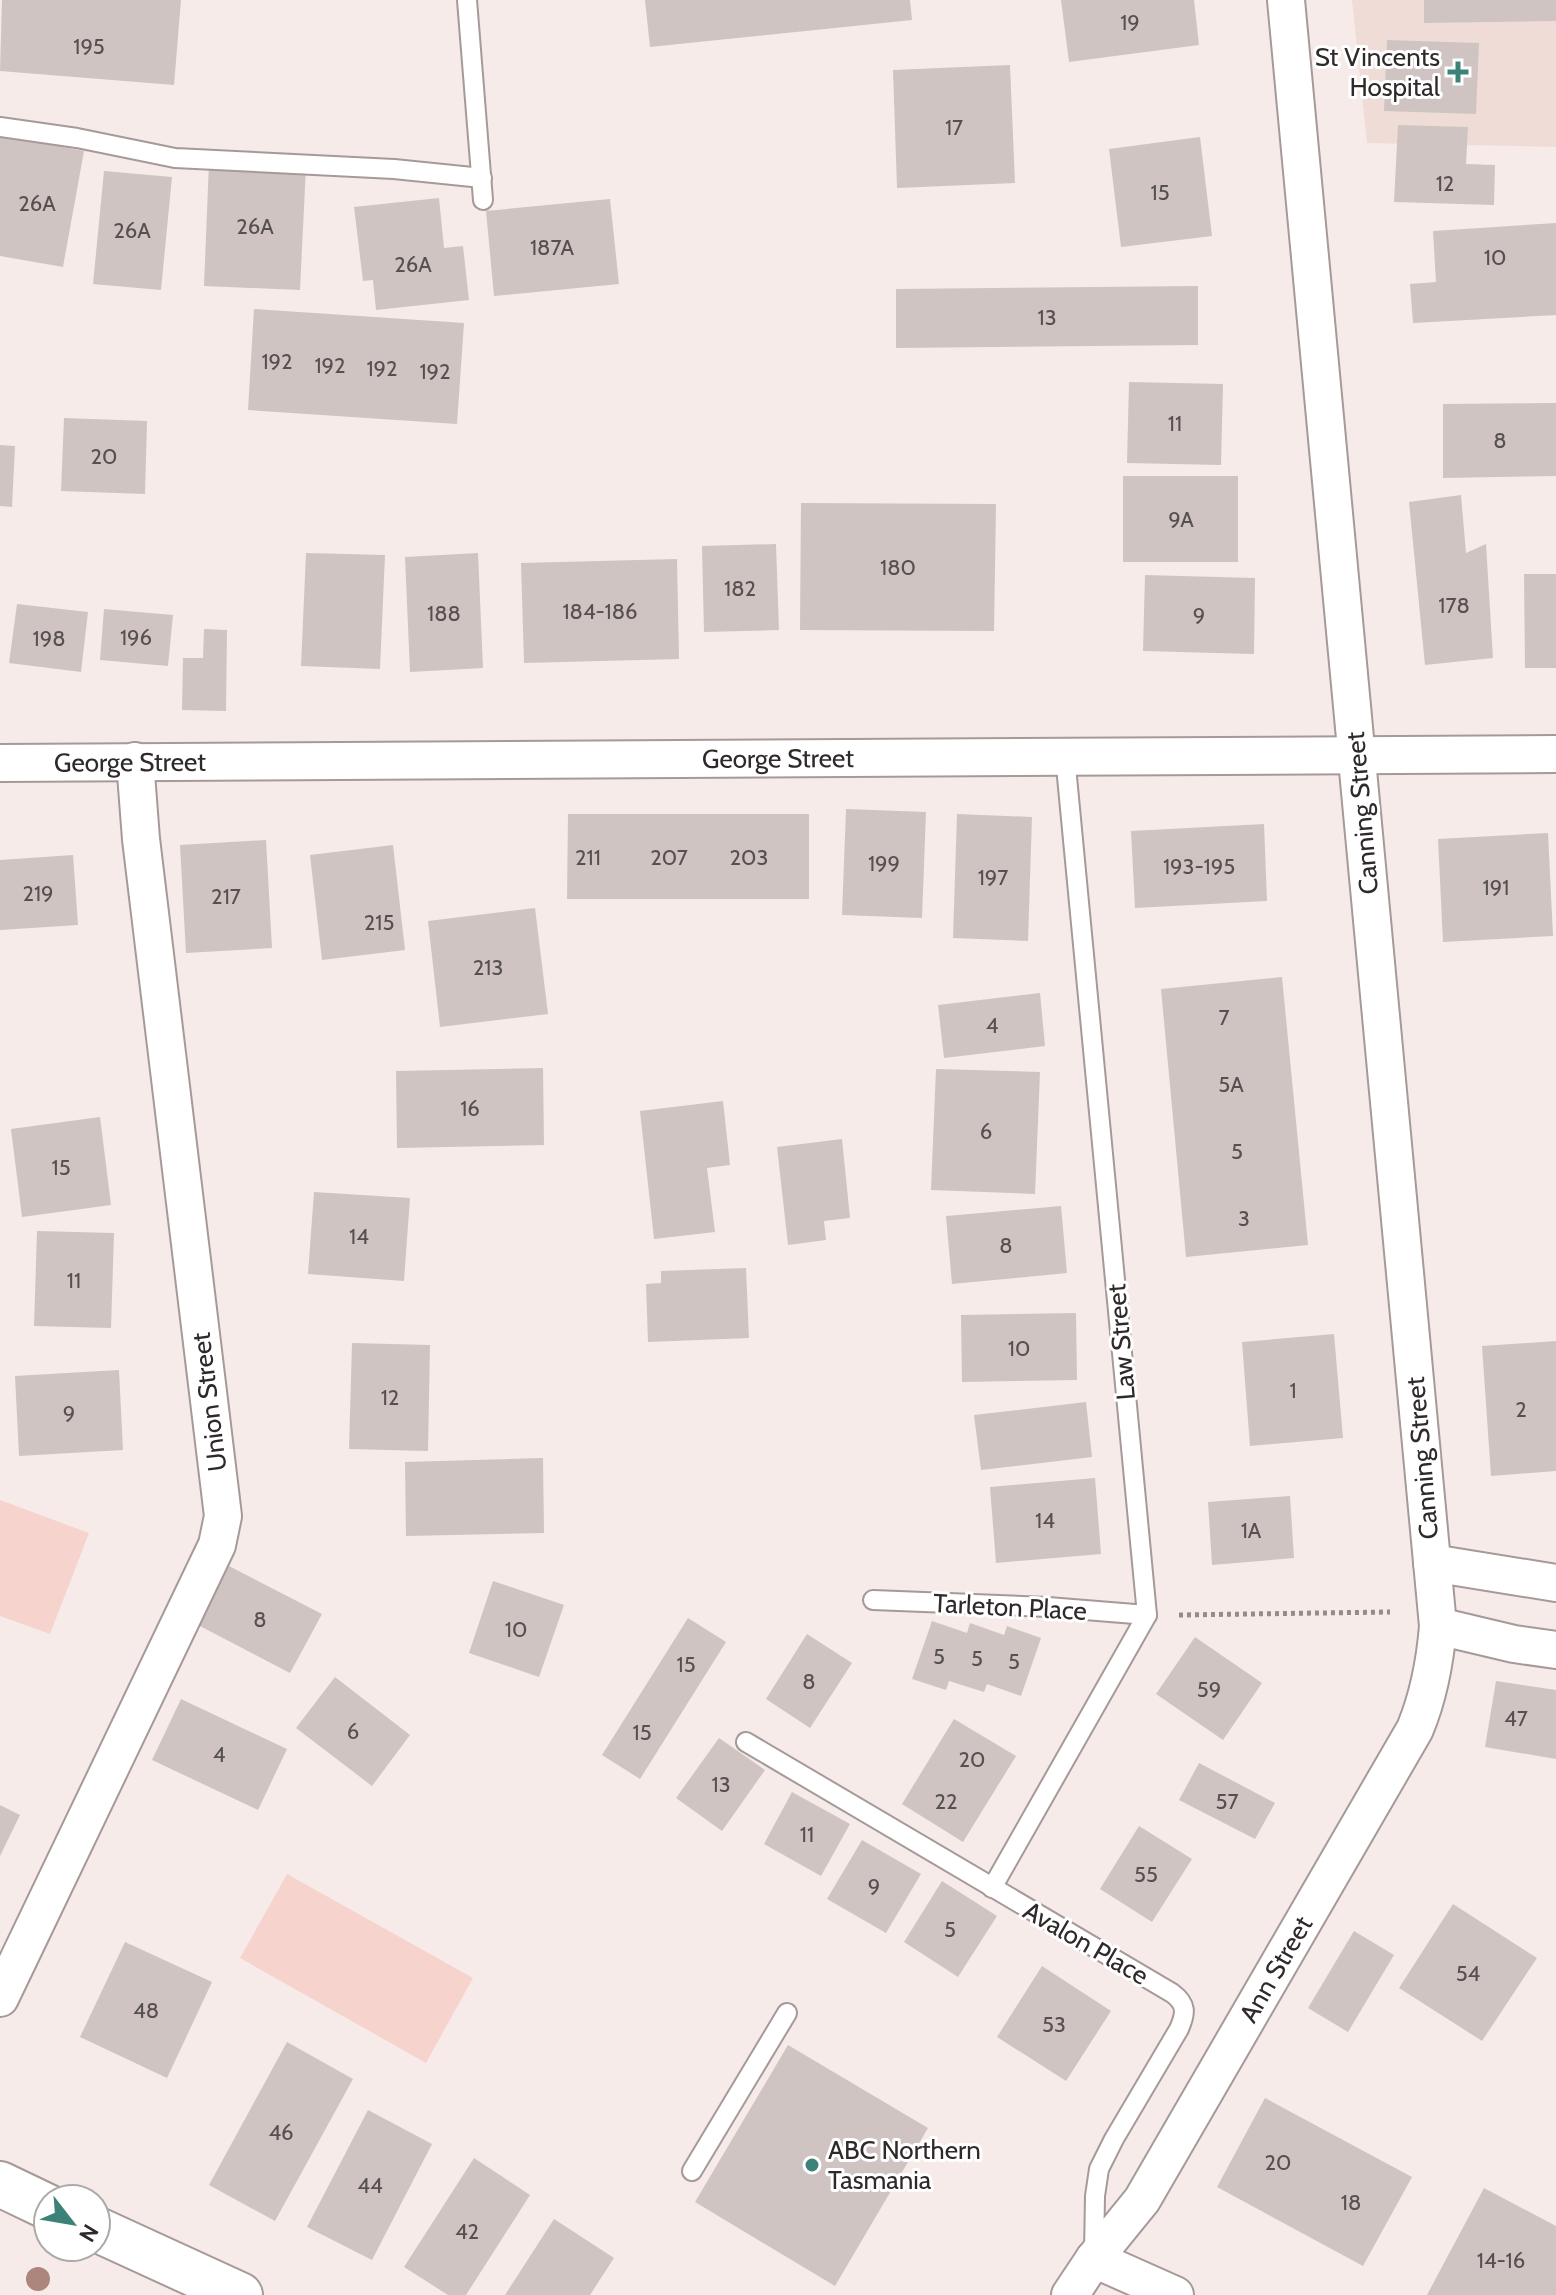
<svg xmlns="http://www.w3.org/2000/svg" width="1556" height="2295" viewBox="0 0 1556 2295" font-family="Cabin,sans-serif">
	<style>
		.built { fill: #f0dcd7 }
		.garden { fill: #f6d4cd }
		.building { fill: #cfc4c2 }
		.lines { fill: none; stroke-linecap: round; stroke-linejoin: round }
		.lane-casing { stroke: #a59a98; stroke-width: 22 }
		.street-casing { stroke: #a59a98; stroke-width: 40 }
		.secondary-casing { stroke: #a59a98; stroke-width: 48 }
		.path { stroke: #938c8a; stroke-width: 5; stroke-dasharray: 4 4; stroke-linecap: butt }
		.lane { stroke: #fff; stroke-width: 18 }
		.street { stroke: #fff; stroke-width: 36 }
		.secondary { stroke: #fff; stroke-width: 44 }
		.tree { fill: #ac857d }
		.poi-dot { fill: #3d8278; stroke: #fff; stroke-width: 3 }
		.labels { text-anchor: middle; stroke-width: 6; stroke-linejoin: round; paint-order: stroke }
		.number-label { font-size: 22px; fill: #56504f }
		.poi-label { font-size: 26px; fill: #2e2a29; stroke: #fff; text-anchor: end }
		.street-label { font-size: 26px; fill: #2e2a29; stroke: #fff }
	</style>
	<rect width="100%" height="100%" fill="#f6ebe8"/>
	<polygon class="built" points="1352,0 1556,0 1556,147 1367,143"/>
	<g class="garden">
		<polygon points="0,1500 89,1533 50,1634 0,1616"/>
		<polygon points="287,1874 473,1978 426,2063 240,1958"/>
	</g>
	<g class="building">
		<polygon points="2,0 181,0 174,85 0,71"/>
		<polygon points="645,0 910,0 912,20 650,47"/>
		<polygon points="1061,0 1194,0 1199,45 1069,62"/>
		<polygon points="1424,0 1556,0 1556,21 1424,23"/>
		<polygon points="1387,40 1479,43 1476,114 1384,111"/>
		<polygon points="1010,65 1015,183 897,188 893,70"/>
		<polygon points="1398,125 1468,127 1466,164 1495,165 1494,205 1394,202"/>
		<polygon points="0,135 84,151 63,267 0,256"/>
		<polygon points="1200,137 1212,236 1121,247 1109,149"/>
		<polygon points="209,162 306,166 300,290 204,286"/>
		<polygon points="104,171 172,177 161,290 93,284"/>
		<polygon points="439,198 444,248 463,246 469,300 376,310 373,280 363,281 354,207"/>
		<polygon points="610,199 619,284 494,296 486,211"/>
		<polygon points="1556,223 1556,315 1413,323 1410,284 1436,282 1433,231"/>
		<polygon points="1198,286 1198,345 896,348 896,289"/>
		<polygon points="254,309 464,323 457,424 248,410"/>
		<polygon points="1129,382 1223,384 1221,465 1127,463"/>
		<polygon points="1556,403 1556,476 1443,478 1443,404"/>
		<polygon points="64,418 147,421 145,494 61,491"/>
		<polygon points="0,445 15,446 12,507 0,506"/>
		<rect x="1123" y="476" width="115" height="86"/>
		<polygon points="1461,495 1466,553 1486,544 1493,658 1425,665 1409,502"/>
		<polygon points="801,503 996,504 994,631 800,630"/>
		<polygon points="776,544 779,630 704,632 702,546"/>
		<polygon points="306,553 385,555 380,669 301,666"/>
		<polygon points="478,553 483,668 410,672 405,557"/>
		<polygon points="677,559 679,659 524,663 521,563"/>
		<polygon points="1524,574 1556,574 1556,668 1525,668"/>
		<polygon points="1145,575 1255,578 1254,654 1143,651"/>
		<polygon points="17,604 88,612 81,672 9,663"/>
		<polygon points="104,609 173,615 168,666 100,660"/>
		<polygon points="204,629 227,630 226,711 182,710 183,658 203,658"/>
		<polygon points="846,809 926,812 922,918 842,915"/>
		<polygon points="568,814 809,814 809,899 567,899"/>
		<polygon points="957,814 1032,817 1028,941 953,938"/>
		<polygon points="1264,824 1267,901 1135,908 1131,831"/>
		<polygon points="1548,833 1553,936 1443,942 1438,839"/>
		<polygon points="266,840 272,948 186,953 180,845"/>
		<polygon points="393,845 405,950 322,960 310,855"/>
		<polygon points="73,855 78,925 0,930 0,860"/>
		<polygon points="535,908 548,1014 440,1027 428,921"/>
		<polygon points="1282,977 1308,1245 1186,1257 1161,989"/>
		<polygon points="1040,993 1045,1046 944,1058 938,1005"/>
		<polygon points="543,1068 544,1145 397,1148 396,1071"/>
		<polygon points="936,1069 1040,1072 1035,1194 931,1190"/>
		<polygon points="723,1101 730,1165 707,1168 715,1232 654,1239 640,1111"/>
		<polygon points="100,1117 111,1205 22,1217 11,1129"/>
		<polygon points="842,1139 850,1218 824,1221 826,1240 788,1245 777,1147"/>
		<polygon points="314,1192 410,1198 404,1281 308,1274"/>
		<polygon points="1061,1206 1067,1273 952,1284 946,1216"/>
		<polygon points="37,1231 114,1233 111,1328 34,1326"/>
		<polygon points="746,1268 749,1338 648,1342 646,1284 661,1283 661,1271"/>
		<polygon points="1076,1313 1077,1380 962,1382 961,1315"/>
		<polygon points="1334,1334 1343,1438 1250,1446 1242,1342"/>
		<polygon points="1556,1341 1556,1471 1491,1476 1482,1346"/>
		<polygon points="352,1343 430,1345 428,1451 349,1449"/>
		<polygon points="119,1370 123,1450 19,1456 15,1376"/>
		<polygon points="1086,1402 1092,1457 981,1470 974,1415"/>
		<polygon points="543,1458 544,1533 406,1536 405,1462"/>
		<polygon points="1095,1478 1101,1554 996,1563 990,1487"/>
		<polygon points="1290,1496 1294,1558 1212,1565 1208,1502"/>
		<polygon points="229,1566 322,1614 290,1673 198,1625"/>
		<polygon points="493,1581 564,1605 539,1677 469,1653"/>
		<polygon points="688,1618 726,1642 640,1779 602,1755"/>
		<polygon points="932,1621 967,1633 970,1623 1004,1635 1007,1626 1041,1638 1021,1696 987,1684 984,1692 949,1681 946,1690 912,1679"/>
		<polygon points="807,1634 852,1663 810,1728 766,1699"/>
		<polygon points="1195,1637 1262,1683 1223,1740 1156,1694"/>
		<polygon points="335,1677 410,1735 372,1786 296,1728"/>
		<polygon points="1496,1681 1556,1690 1556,1759 1485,1747"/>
		<polygon points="181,1699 287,1749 258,1810 152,1760"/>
		<polygon points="954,1719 1016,1756 963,1842 902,1804"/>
		<polygon points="719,1738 765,1770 722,1831 676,1798"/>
		<polygon points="1199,1763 1275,1803 1255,1839 1179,1800"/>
		<polygon points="792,1792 850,1824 821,1876 764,1844"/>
		<polygon points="0,1805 20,1815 0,1856"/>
		<polygon points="1139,1826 1192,1859 1152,1922 1100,1889"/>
		<polygon points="862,1840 921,1874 886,1933 827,1899"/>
		<polygon points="942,1881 997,1916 958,1977 904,1942"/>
		<polygon points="1453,1904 1537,1958 1482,2041 1399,1988"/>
		<polygon points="1354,1931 1394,1955 1348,2032 1308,2008"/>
		<polygon points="125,1942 212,1982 167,2078 80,2037"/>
		<polygon points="1042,1966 1111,2011 1066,2081 997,2037"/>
		<polygon points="287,2042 353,2079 275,2221 209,2185"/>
		<polygon points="788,2045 928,2128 835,2286 695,2202"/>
		<polygon points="1265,2098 1412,2177 1363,2266 1217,2187"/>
		<polygon points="368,2110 432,2144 372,2260 307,2227"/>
		<polygon points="474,2158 530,2195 466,2295 448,2295 404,2267"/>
		<polygon points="1484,2188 1556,2226 1556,2295 1427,2295"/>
		<polygon points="554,2219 614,2258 590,2295 505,2295"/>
	</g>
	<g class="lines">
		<g class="lane-casing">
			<g id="lane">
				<polyline points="467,0 483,200"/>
				<polyline points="0,127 77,138 175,158 394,169 482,178"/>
				<polyline points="873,1600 1048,1607 1147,1615"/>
				<path d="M746 1742 1172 1993C1187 2004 1186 2013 1179 2029L1114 2139 1099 2169 1095 2196 1094 2253"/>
				<polyline points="992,1888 1147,1615 1065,756"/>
				<polyline points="692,2171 787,2013"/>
			</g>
		</g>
		<g class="street-casing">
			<g id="street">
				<path id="s1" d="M0 763 1556 754"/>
				<polyline points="1432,1563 1556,1583"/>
				<polyline points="1438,1626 1514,1644 1556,1650"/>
				<polyline points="0,1998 217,1545 223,1516 141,839 135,761"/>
				<polyline points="1094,2259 1175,2295"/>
				<path id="s2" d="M1070 2295 1094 2259 1142 2200 1415 1729C1429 1695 1435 1663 1438 1626L1286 0"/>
			</g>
		</g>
		<g class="secondary-casing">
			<g id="secondary">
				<polyline points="0,2184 48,2207"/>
				<polyline points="96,2229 240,2295"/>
			</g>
		</g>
		<polyline class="path" points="1179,1615 1390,1612"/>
		<use href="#lane" class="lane"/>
		<use href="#street" class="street"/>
		<use href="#secondary" class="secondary"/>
	</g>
	<circle class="tree" cx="38" cy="2279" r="12"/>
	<g class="poi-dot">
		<path d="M1454 60h8v8h8v8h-8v8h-8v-8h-8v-8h8z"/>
		<circle cx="812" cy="2165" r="8"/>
	</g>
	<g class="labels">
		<g class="number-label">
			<text x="1130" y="30">19</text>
			<text x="89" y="54">195</text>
			<text x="954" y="135">17</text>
			<text x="1445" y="191">12</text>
			<text x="1160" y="200">15</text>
			<text x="37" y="211">26A</text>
			<text x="255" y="234">26A</text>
			<text x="132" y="238">26A</text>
			<text x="552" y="255">187A</text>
			<text x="1495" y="265">10</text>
			<text x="413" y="272">26A</text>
			<text x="1047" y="325">13</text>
			<text x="277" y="369">192</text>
			<text x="330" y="373">192</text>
			<text x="382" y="376">192</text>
			<text x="435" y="379">192</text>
			<text x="1175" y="431">11</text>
			<text x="1500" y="448">8</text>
			<text x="104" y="464">20</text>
			<text x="1181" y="527">9A</text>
			<text x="898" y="575">180</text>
			<text x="740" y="596">182</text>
			<text x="1454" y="613">178</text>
			<text x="600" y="619">184-186</text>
			<text x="444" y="621">188</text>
			<text x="1199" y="623">9</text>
			<text x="136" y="645">196</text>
			<text x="49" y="646">198</text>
			<text x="588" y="865">211</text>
			<text x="669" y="865">207</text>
			<text x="749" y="865">203</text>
			<text x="884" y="871">199</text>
			<text x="1199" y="874">193-195</text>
			<text x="993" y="885">197</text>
			<text x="1496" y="895">191</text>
			<text x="38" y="901">219</text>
			<text x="226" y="904">217</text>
			<text x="379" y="930">215</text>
			<text x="488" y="975">213</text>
			<text x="1224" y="1025">7</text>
			<text x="992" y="1033">4</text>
			<text x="1231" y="1092">5A</text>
			<text x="470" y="1116">16</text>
			<text x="986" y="1139">6</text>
			<text x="1237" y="1159">5</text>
			<text x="61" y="1175">15</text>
			<text x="1244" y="1226">3</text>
			<text x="359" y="1244">14</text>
			<text x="1006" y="1253">8</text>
			<text x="74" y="1288">11</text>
			<text x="1019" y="1356">10</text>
			<text x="1293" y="1398">1</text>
			<text x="390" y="1405">12</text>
			<text x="1521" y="1417">2</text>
			<text x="69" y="1421">9</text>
			<text x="1045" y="1528">14</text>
			<text x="1251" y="1538">1A</text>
			<text x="260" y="1627">8</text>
			<text x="516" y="1637">10</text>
			<text x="939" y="1664">5</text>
			<text x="977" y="1666">5</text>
			<text x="1014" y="1669">5</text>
			<text x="686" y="1672">15</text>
			<text x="809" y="1689">8</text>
			<text x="1209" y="1697">59</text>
			<text x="1516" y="1726">47</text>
			<text x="353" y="1739">6</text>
			<text x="642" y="1740">15</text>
			<text x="219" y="1762">4</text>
			<text x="972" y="1767">20</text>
			<text x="721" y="1792">13</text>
			<text x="946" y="1809">22</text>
			<text x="1227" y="1809">57</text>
			<text x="807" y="1842">11</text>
			<text x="1146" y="1882">55</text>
			<text x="874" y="1894">9</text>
			<text x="950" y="1937">5</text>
			<text x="1468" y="1981">54</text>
			<text x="146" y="2018">48</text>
			<text x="1054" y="2032">53</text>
			<text x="281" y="2140">46</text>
			<text x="1278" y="2170">20</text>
			<text x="370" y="2193">44</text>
			<text x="1351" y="2210">18</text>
			<text x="467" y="2239">42</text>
			<text x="1501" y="2268">14-16</text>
		</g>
		<g class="poi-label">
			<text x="1440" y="66">St Vincents<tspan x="1440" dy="30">Hospital</tspan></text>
			<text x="828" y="2159" text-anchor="start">ABC Northern<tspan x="828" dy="30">Tasmania</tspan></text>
		</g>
		<g class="street-label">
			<text dy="9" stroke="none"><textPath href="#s1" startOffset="778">George Street</textPath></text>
			<text dy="9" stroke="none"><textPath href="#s1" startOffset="130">George Street</textPath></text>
			<text transform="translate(1362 813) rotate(-95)" y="9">Canning Street</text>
			<text transform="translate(1121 1342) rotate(-95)" y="9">Law Street</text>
			<text transform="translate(209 1402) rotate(-97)" y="9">Union Street</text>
			<text transform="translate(1422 1458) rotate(-95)" y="9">Canning Street</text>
			<text transform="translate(1010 1607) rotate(3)" y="9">Tarleton Place</text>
			<text transform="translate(1086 1943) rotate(30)" y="9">Avalon Place</text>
			<text dy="9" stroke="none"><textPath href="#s2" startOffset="386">Ann Street</textPath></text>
		</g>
	</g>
	<g transform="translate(72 2223) rotate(121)"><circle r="38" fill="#ffffff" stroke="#abaaa9" stroke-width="2"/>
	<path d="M0-6L14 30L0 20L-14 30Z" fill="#3d8278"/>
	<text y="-12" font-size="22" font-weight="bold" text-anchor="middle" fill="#2e2a29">N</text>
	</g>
</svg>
